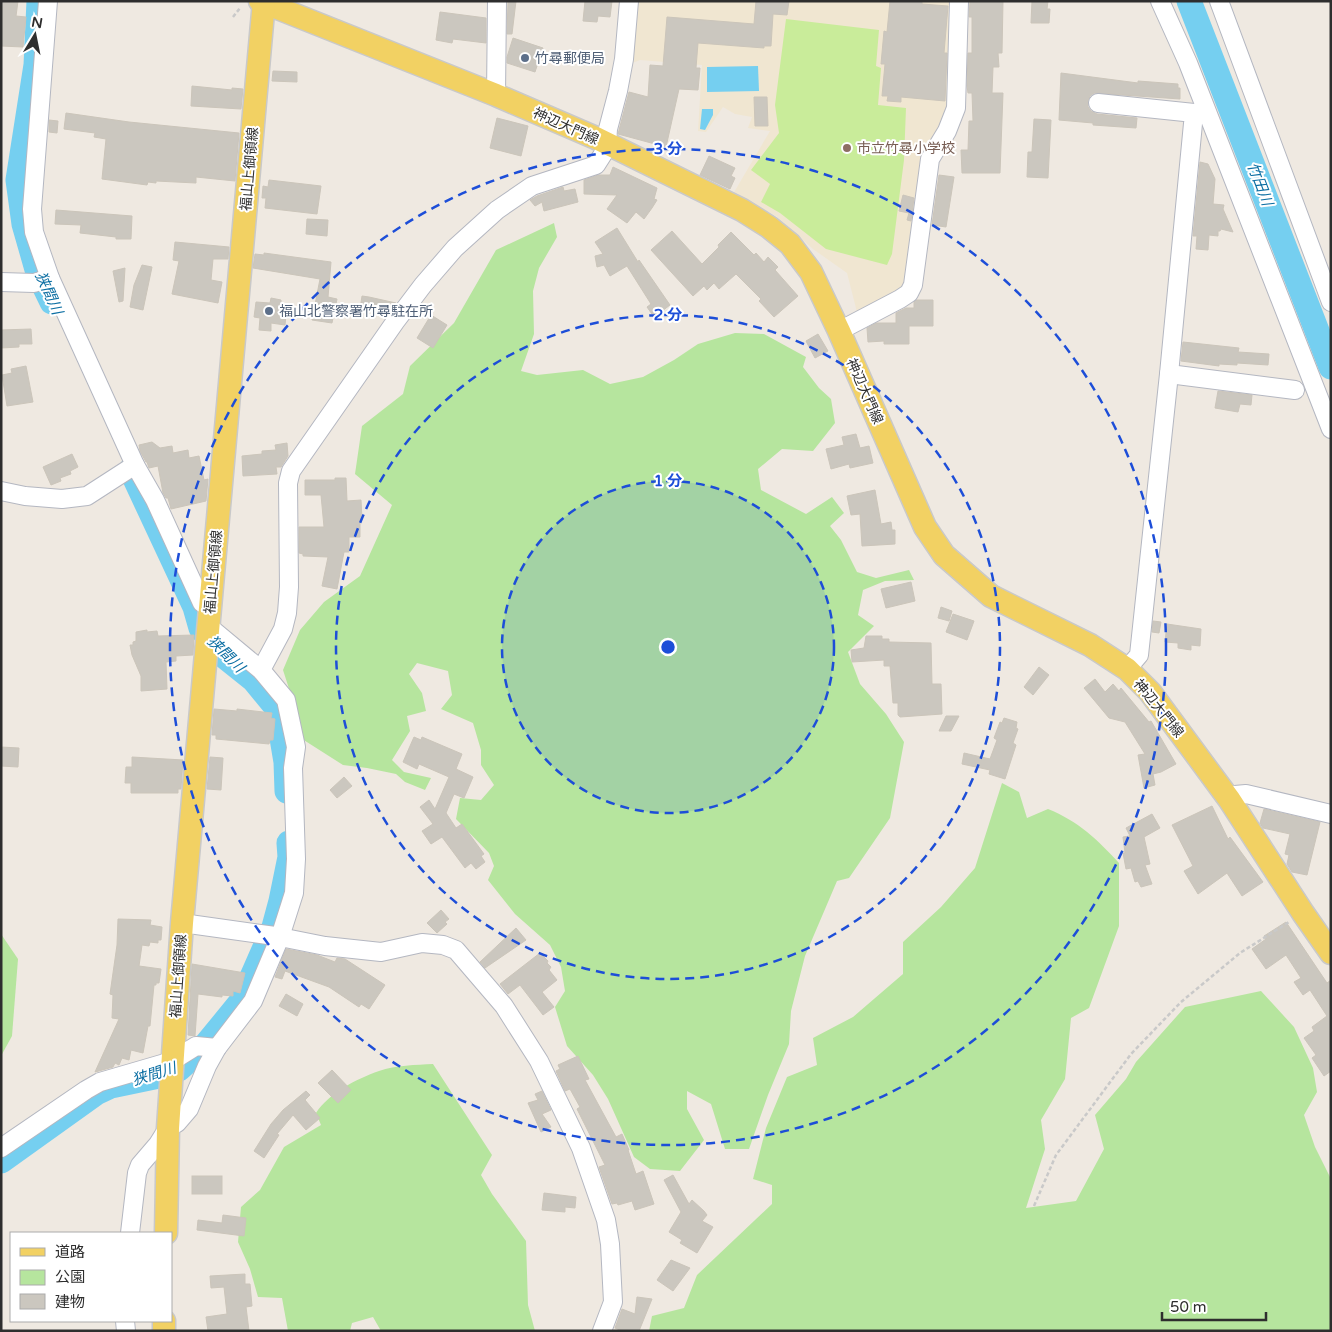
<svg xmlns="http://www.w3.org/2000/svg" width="1332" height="1332" viewBox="0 0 1332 1332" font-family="'Varela Round','Noto Sans JP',sans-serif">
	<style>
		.education { fill: #f0e6d1 }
		.green { fill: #b6e59e }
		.pitch { fill: #c9ec9a }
		.water { fill: #75cff0 }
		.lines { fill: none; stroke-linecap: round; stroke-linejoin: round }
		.river { stroke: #75cff0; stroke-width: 25 }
		.building { fill: #cbc7bf; stroke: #cbc5ba }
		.minor-casing { stroke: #b4b7c1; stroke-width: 20 }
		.major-casing { stroke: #c9c9c9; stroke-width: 25 }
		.path { stroke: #c9c9c9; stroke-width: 2.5; stroke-dasharray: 4 2.5; stroke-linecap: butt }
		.minor { stroke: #fff; stroke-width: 18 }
		.major { stroke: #f2d163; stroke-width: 22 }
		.ring { fill: none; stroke: #1d4ed8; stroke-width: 2.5; stroke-dasharray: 9 6 }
		.service-dot { fill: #5c6f8a; stroke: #fff; stroke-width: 2 }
		.education-dot { fill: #8d6e63; stroke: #fff; stroke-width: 2 }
		.labels { text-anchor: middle; stroke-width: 4; stroke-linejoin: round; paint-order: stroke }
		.service-label { font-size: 14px; fill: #4e5e75; stroke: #fff; text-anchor: start }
		.street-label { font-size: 14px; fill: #2e2e2e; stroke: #fff }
		.education-label { font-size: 14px; fill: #785e54; stroke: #fff; text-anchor: start }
		.water-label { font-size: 15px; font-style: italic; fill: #0d6fa3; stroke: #fff }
		.centre { fill: #1d4ed8; stroke: #fff; stroke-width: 2.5 }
		.ring-label { font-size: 15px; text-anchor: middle; font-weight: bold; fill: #1d4ed8; stroke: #fff; stroke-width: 4; stroke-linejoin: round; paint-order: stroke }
	</style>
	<rect width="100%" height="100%" fill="#efe9e1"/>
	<polygon class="education" points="633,1 953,1 947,125 910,279 900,294 858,316 847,273 813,249 776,216 733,194 770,131 748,128 752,117 735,114 723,107 706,132 698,131 702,65 640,60 627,65"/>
	<g class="green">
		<polygon points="554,223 557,237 539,268 533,291 534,334 521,371 537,375 583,370 610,384 643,377 674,360 698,344 735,333 764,334 806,357 803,367 819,388 831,399 835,423 813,451 782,449 758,469 761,490 806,514 832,497 844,513 830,526 841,540 857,572 876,578 909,570 914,580 885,581 863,590 858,615 874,626 848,652 860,684 886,714 904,742 890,818 849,878 837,881 805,956 791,1011 789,1044 768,1095 749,1149 725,1149 711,1104 687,1091 687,1109 704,1140 680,1171 650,1169 634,1157 608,1099 593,1075 567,1046 555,1007 565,991 561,967 550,945 515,914 488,880 494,866 489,853 456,819 460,798 481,800 494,785 481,765 481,750 473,723 441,709 452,695 448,671 417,663 409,674 422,693 426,711 407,716 410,731 392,760 404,772 431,778 425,790 405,782 396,774 367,768 343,765 299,737 293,701 283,670 300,630 324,602 360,576 392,505 355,474 362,426 403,394 410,366 454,323 496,250"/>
		<path d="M1002 783 1019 792 1027 818 1048 809C1078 821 1097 839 1119 863V926L1089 1008 1071 1018 1065 1079 1041 1120 1045 1149 1026 1208 1076 1201 1104 1149 1095 1115 1126 1079 1136 1062 1185 1007 1261 991 1294 1027 1313 1068 1317 1092 1304 1115 1315 1147 1331 1179V1331H649L652 1316 684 1308 697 1275 772 1204V1185L753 1179 766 1128 787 1077 817 1065 813 1038 853 1017 903 974V942L941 907 975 868Z"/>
		<polygon points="1,934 18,959 12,1036 1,1056"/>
		<path d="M433 1064 492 1155 481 1175 492 1194 526 1241 528 1305 535 1331H381L373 1317 352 1323 350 1331H288L282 1298 258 1297 250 1269 238 1242 241 1207 260 1190 284 1147 321 1125 316 1113C329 1093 356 1079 379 1071 396 1065 416 1065 433 1064Z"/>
	</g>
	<polygon class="pitch" points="786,19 879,30 876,66 881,68 878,105 906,108 904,160 892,254 887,265 826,249 780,213 761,202 770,184 751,170 779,133 775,105"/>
	<g class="water">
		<polygon points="758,66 759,91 707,92 707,67"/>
		<polygon points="702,109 713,109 713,115 705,130 700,129"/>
	</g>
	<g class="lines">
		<g class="river">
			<polyline points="39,1 36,65 18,180 24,224 38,273 52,302"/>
			<polyline points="1189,1 1331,367"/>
			<polyline points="131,470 195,607 201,628 224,656 254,680 277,708 286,762 287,791"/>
			<polyline points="1,1161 96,1093 111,1086 159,1076 179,1069 205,1046 241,1002 274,927 281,901 290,857 289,843"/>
		</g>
	</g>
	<g class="building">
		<polygon points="1,1 18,1 16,16 26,17 23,47 1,46"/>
		<polygon points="508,1 516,1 512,34 507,34"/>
		<polygon points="585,1 612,1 610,17 598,16 597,22 583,21"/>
		<polygon points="756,1 789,1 787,15 773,14 771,46 764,46 764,48 698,43 696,68 700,68 698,90 679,89 666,147 618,134 629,92 648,97 650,65 663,66 667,17 754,24"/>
		<polygon points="890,1 922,1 922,4 948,6 944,53 947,53 945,101 901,97 901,102 887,101 888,96 882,96 885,64 881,64 884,31 887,32"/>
		<polygon points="970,1 1003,1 1002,53 998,53 999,67 993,67 992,93 1003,93 1000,173 962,173 961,150 968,150 969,121 973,121 972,93 968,93 967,86 968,53 972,53 972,17 969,17"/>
		<polygon points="1032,1 1048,1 1047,9 1050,9 1049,23 1031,23"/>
		<polygon points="440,12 486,18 486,43 453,39 452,43 436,40"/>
		<polygon points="513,38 543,48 535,72 507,63 507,57"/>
		<polygon points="273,71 297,72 297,82 272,81"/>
		<polygon points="1061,73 1138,83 1138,81 1178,84 1178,88 1180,88 1180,99 1094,93 1090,96 1088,101 1088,107 1091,111 1097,114 1137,118 1136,128 1093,125 1093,123 1059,120"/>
		<polygon points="192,86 232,90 232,88 243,89 241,109 191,106"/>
		<polygon points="754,97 767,97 768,126 755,126"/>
		<polygon points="66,113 129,122 239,133 235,181 196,177 196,183 156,181 156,183 148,182 147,185 102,179 106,139 94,137 95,133 64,129"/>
		<polygon points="497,118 528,126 521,156 490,148"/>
		<polygon points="1034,119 1051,120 1048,178 1027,177 1028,152 1032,152"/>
		<polygon points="49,120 58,121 57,133 49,132"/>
		<polygon points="709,156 735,168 731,176 735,178 730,189 700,175"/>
		<polygon points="1200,162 1208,164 1215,179 1213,204 1224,205 1223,209 1233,232 1221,229 1220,231 1218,231 1218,236 1209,235 1208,250 1196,249 1197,236 1193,236"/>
		<polygon points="613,167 657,188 654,199 657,200 652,208 644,219 636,212 627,223 607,209 617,195 584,194 584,180 598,175 610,175"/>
		<polygon points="939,175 954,177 946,227 932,225"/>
		<polygon points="269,180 321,186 317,214 265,208 266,198 262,198 263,186 268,187"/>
		<polygon points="563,187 564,191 575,189 578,202 544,211 542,202 535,206 530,200 537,196"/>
		<polygon points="903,195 914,198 911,221 907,220 909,213 899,211"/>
		<polygon points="56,210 132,216 131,239 116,239 116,237 80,233 81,225 55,224"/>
		<polygon points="307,219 328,220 327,236 306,234"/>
		<polygon points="617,228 638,262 639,260 670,305 654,317 647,307 651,304 627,266 610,276 604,265 597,267 595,256 603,254 595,242"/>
		<polygon points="672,231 702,264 719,247 718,245 731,232 754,255 756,253 764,262 768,257 778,267 775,270 798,296 774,317 759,301 761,299 736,274 719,289 714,283 707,290 704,286 693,296 651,250"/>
		<polygon points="175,242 229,247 228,259 213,259 211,280 222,282 218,303 172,294 179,261 173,260"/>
		<polygon points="264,253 331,262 328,297 337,299 332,323 312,320 320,279 253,268 255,254 264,255"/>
		<polygon points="142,265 152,267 143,310 130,307 134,285"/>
		<polygon points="125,268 123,301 119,302 113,271"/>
		<polygon points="362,296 369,297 396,303 387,315 360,309"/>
		<polygon points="271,298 281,300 281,304 287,305 285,325 271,323 271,331 259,330 260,318 254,317 256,302 270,303"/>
		<polygon points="916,300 933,300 933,326 909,326 909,344 884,344 884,341 868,342 867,328 876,323 896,323 896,313 906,308 914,308 914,302"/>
		<polygon points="431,315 447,325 433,348 417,338"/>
		<polygon points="31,329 32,344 19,344 19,347 1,348 1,330"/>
		<polygon points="818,334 828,351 815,358 806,341"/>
		<polygon points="1183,342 1239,348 1238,352 1269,354 1268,365 1237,363 1237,365 1219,364 1219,366 1181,361"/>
		<polygon points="26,366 33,402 7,406 2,375 12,373 11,369"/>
		<polygon points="1218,391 1252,395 1251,405 1240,404 1238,412 1215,408"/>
		<polygon points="856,434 860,448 869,446 873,463 850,468 849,464 831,469 826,449 844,445 842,437"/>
		<polygon points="152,442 160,448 172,446 173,453 188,450 189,458 199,456 204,480 208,479 206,501 171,509 168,498 166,498 163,493 158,466 149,468 147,462 146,462 140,451 139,445"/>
		<polygon points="287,443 288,456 281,467 276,467 277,474 243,476 242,456 262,454 262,451 276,450 275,445"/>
		<polygon points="72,454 78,467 70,471 71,474 60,478 61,481 51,485 43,467"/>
		<polygon points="335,478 346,478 347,501 361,500 362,519 360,519 360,537 349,537 349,552 344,552 337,589 322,586 328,557 303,556 303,554 299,553 299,527 324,527 321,495 305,495 305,480 335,480"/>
		<polygon points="875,490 881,524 891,522 892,530 895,530 895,544 862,546 860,514 851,515 847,496"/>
		<polygon points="911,582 915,601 886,608 881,589"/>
		<polygon points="941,607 952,611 949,621 938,618"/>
		<polygon points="953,614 974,621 967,640 946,632"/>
		<polygon points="1153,621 1161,622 1159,633 1152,632"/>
		<polygon points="1167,624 1201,629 1200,646 1191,645 1191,650 1178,648 1178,643 1165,642"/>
		<polygon points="147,630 147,632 157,631 158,636 194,635 193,655 176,656 176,661 166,662 167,689 141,691 141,676 132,655 130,645 133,645 133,642 136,641 136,632"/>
		<polygon points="866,636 882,636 882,639 889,639 889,642 931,643 932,684 941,684 942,714 900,717 898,715 898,703 893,703 890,666 884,666 884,660 852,662 851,650 864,648"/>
		<polygon points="1039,667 1049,675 1033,695 1024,687"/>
		<polygon points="1095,679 1105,692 1113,684 1119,691 1121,688 1149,722 1151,721 1176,764 1161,772 1153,774 1155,785 1144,788 1138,755 1145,754 1125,722 1109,718 1084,688"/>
		<polygon points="214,709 237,711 237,709 272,713 271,718 275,719 273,740 270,740 269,744 216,739 216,735 212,735"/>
		<polygon points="946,716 959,716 951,731 939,731"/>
		<polygon points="1004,718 1017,722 1016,728 1018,729 1013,743 1016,745 1005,779 989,774 990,770 962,764 964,753 990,759 997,740 994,738 1000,722 1002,723"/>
		<polygon points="414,737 421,740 422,737 462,754 456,769 473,777 464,798 454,794 446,813 456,828 462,824 484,854 481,856 485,862 476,869 471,863 465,868 442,837 431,844 422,831 433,824 420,807 429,800 435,809 449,777 419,764 417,769 403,762"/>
		<polygon points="1,747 19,748 18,767 1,766"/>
		<polygon points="132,757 183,760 181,789 178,789 178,793 131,793 131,783 125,783 126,767 132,767"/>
		<polygon points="210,757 223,758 221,790 207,789"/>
		<polygon points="344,777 352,786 337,798 330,790"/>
		<polygon points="1212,806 1228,839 1230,837 1263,882 1242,896 1227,873 1198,894 1184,871 1193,866 1172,825"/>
		<polygon points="1264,809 1320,822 1307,875 1292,872 1287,864 1289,855 1285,854 1290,834 1263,828 1260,823"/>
		<polygon points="1152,814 1160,828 1144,837 1150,864 1145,865 1152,884 1141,887 1138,881 1135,882 1131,868 1126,869 1123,853 1125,853 1123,837 1130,836 1126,828"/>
		<polygon points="441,910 449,919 445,922 447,924 437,933 427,923"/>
		<polygon points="118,919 151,920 150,925 162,927 161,940 158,940 158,943 150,942 149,946 142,945 139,966 161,969 159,983 156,983 156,985 154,985 150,1026 148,1026 143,1053 131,1050 129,1060 122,1058 119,1065 115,1063 113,1067 95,1072 119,1019 112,1018 113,995 110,994 117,945"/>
		<polygon points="1286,922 1327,983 1331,980 1331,1071 1324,1076 1312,1058 1316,1055 1304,1038 1314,1031 1312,1027 1327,1016 1310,990 1303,995 1294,982 1301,978 1286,955 1266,969 1252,949 1266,939 1264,936"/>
		<polygon points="516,928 526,940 485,968 480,962"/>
		<polygon points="286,949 317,955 335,962 337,958 345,959 385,985 369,1009 361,1004 359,1007 329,987 285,971 282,979 275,977"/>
		<polygon points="540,953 548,961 547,963 551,967 549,970 557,980 542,992 554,1007 543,1015 520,985 508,994 500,984"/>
		<polygon points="192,964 245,973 240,993 233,991 233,996 222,995 222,997 198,994 195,1036 188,1035"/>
		<polygon points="286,994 303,1004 297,1016 279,1006"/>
		<polygon points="578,1056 589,1079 585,1080 616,1137 622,1134 629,1150 628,1150 636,1174 643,1171 654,1204 635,1210 632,1201 618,1205 617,1203 612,1204 599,1167 605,1165 577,1109 580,1107 570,1089 565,1091 556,1071 560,1069 558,1065"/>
		<polygon points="332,1070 351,1090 338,1103 318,1083"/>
		<polygon points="306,1091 310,1095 305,1100 320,1118 306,1130 293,1115 277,1134 279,1135 264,1158 254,1151 271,1124 283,1110"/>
		<polygon points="542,1091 551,1110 542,1114 551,1127 541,1132 528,1103 538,1100 535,1094"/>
		<polygon points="673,1175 689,1204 692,1200 704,1211 707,1215 702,1221 713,1227 697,1253 680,1243 682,1240 669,1232 681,1212 664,1180"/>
		<rect x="192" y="1176" width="30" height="18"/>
		<polygon points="544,1193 576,1197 575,1208 565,1207 565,1212 542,1210"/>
		<polygon points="223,1215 246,1218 244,1236 197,1230 198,1220 222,1223"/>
		<polygon points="671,1260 690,1268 673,1291 657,1280"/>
		<polygon points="245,1274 245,1284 250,1284 252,1306 246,1307 249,1331 208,1331 206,1317 227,1314 224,1287 211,1288 210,1276"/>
		<polygon points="637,1297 652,1299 639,1331 622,1331 615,1328 622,1309 635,1314"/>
	</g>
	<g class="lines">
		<g class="minor-casing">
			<g id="minor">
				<polyline points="48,1 32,209 34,232 50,278 135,465 155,500 202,603 210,607"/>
				<polyline points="1160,1 1188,63 1331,429"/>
				<polyline points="1219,1 1331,302"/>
				<polyline points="496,95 497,1"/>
				<polyline points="1098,103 1194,113 1169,374 1139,655 1127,669"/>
				<polyline points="1,282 34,283 50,278"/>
				<polyline points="839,331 900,299 909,293 913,285 930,159 947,131 956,108 959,1"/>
				<polyline points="1169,374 1295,390"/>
				<polyline points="1,491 25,496 62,499 87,496 135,465"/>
				<polyline points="261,670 283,629 287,613 289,587 288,483 291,471 395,322 423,285 455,248 497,210 532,186 596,165 603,154 607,143 608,129 618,91 624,59 629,1"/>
				<polyline points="1229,799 1235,795 1246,794 1331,814"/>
				<polyline points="182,923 275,936 325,946 381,952 422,943 443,945 456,950 504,1006 539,1061 581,1148 606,1220 610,1244 613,1302 602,1331"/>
				<polyline points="1,1148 86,1090 100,1082 172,1061 196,1046 217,1048"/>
				<polyline points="130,1233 137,1173 140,1165 158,1144 168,1128 177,1123 189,1109 207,1066 217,1048 253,1001 280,937 294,893 296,859 293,768 296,747 286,700 261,670 208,626"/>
				<polyline points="125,1321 126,1331"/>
			</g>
		</g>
		<g class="major-casing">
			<g id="major">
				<polyline points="260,1 496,95 596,138 742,210 769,227 790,244 811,272 839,331 925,527 944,555 991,596 1090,645 1127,669 1150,692 1229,799 1303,913 1331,953"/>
				<polyline points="166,1233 168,1128 182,923 264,1"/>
				<polyline points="164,1331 164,1321"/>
			</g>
		</g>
		<g class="path">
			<polyline points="233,17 240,8"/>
			<polyline points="1034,1206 1056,1155 1131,1054 1181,1002 1240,953 1289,922"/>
		</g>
		<use href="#minor" class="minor"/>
		<use href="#major" class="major"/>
	</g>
	<circle cx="668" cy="647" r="166" fill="#1d4ed8" fill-opacity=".12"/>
	<g class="ring">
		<circle cx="668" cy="647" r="166"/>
		<circle cx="668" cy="647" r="332"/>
		<circle cx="668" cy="647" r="498"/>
	</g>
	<g class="service-dot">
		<circle cx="525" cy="58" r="5"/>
		<circle cx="269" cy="311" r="5"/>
	</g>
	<circle class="education-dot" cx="847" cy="148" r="5"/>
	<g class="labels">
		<g class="service-label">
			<text x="535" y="63">竹尋郵便局</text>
			<text x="279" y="316">福山北警察署竹尋駐在所</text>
		</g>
		<g class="street-label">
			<text transform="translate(566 126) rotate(24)" y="5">神辺大門線</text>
			<text transform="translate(249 169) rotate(-85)" y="5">福山上御領線</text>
			<text transform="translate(865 391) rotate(66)" y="5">神辺大門線</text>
			<text transform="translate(213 572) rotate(-85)" y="5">福山上御領線</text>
			<text transform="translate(1159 708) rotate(51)" y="5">神辺大門線</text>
			<text transform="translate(178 976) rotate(-86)" y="5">福山上御領線</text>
		</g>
		<g class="education-label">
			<text x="857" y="153">市立竹尋小学校</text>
		</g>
		<g class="water-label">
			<text transform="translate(1260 184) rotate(69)" y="5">竹田川</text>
			<text transform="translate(49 293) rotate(66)" y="5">狭間川</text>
			<text transform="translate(226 654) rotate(45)" y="5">狭間川</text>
			<text transform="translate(154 1074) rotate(-17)" y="5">狭間川</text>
		</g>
	</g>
	<circle cx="668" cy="647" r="8" class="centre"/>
	<g class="ring-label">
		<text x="668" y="154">3 分</text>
		<text x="668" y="320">2 分</text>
		<text x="668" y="486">1 分</text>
	</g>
	<rect width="1332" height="1332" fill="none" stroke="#2e2e2e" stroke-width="5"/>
	<rect x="10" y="1232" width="162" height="90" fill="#ffffff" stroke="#ababab"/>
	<rect x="20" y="1248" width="25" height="8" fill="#f2d163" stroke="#ababab"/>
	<text x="55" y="1257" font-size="15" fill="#2e2e2e">道路</text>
	<rect x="20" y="1270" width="25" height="15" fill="#b6e59e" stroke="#ababab"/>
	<text x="55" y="1282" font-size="15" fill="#2e2e2e">公園</text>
	<rect x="20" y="1294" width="25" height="15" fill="#cbc7bf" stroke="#ababab"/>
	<text x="55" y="1307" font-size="15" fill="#2e2e2e">建物</text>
	<g transform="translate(35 35) rotate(10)" stroke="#ffffff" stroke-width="4" paint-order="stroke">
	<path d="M0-4L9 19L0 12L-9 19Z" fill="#2e2e2e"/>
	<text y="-8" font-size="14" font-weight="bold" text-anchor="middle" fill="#2e2e2e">N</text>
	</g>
	<path d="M1162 1312v8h104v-8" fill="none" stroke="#2e2e2e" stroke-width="2.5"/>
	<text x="1170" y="1312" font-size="15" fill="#2e2e2e" stroke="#ffffff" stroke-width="4" paint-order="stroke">50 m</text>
</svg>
